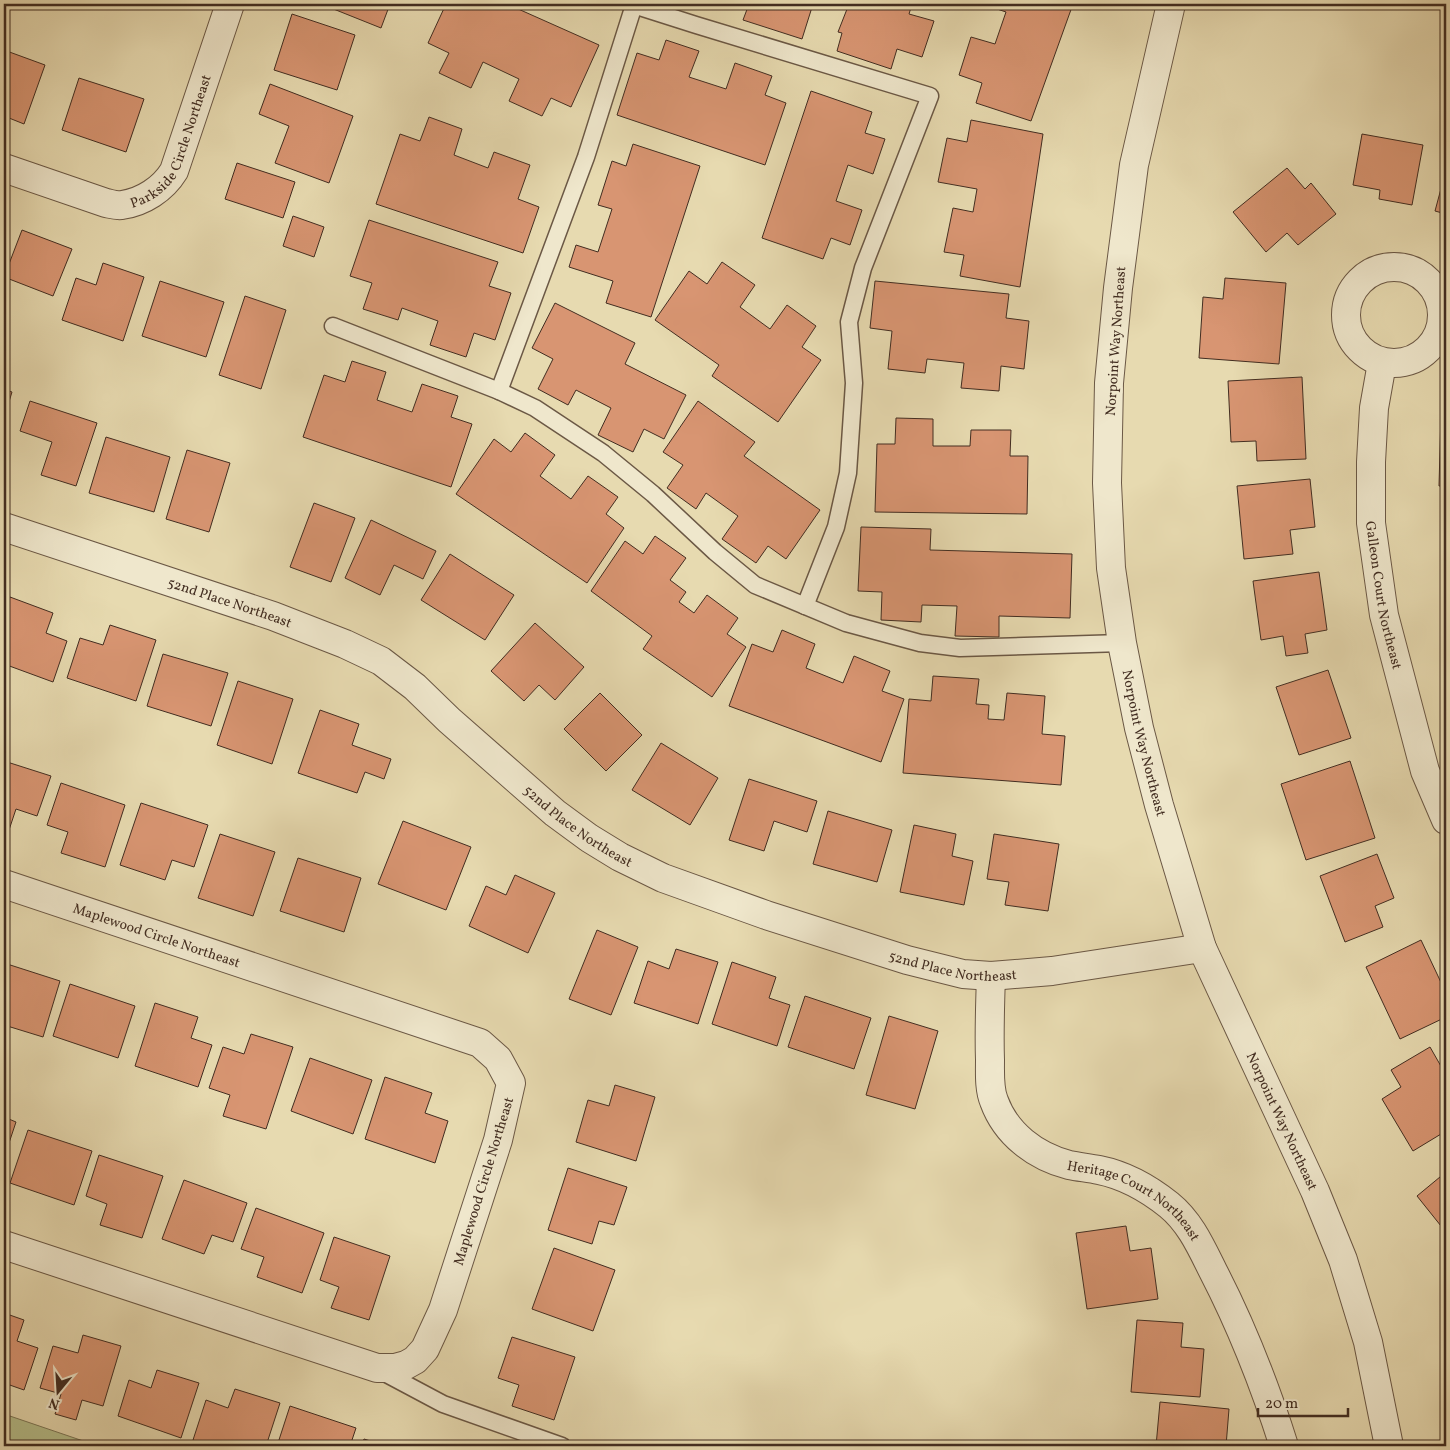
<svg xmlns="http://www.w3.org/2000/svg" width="1450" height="1450" viewBox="0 0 1450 1450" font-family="Vollkorn,serif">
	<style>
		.green { fill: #b6bf8b; stroke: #7c7656 }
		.building { fill: #d89572; stroke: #422d21 }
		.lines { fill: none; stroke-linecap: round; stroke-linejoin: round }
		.service-casing { stroke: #6b5845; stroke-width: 19 }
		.minor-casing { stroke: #6b5845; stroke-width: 30 }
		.tertiary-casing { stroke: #6b5845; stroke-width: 30 }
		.service { stroke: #efe7cc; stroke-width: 16 }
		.minor { stroke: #efe7cc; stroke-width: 28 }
		.tertiary { stroke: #efe7cc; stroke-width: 28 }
		.labels { text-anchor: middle; stroke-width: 5; stroke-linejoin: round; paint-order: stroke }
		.street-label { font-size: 14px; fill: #422d21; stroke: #efe7cc }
	</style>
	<rect width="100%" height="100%" fill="#e7dab0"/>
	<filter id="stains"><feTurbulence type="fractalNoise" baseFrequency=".004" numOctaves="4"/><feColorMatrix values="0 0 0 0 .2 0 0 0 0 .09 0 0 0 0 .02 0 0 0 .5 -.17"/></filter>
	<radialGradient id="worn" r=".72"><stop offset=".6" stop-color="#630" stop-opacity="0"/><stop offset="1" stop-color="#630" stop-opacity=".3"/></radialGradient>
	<polygon class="green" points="4,1414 98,1446 4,1446"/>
	<g class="building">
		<polygon points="332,4 390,4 381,28 331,8"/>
		<polygon points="446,4 507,4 599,45 571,107 551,98 542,116 509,101 519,79 483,62 471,88 439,73 449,53 428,43"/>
		<polygon points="749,4 813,4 802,39 743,20"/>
		<polygon points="849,4 912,4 909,14 934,21 922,57 897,49 891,69 837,51 842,33 838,32"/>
		<polygon points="982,4 1073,4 1031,121 976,103 982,83 959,75 971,37 995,44 1006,12"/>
		<polygon points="292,14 355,35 337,90 274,70"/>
		<polygon points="666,40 699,51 689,77 726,89 735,63 772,76 765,95 786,103 765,165 617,115 637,53 659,60"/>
		<polygon points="4,50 45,65 24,124 4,116"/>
		<polygon points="79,78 144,99 126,152 62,130"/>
		<polygon points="270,84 353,116 329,183 275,163 289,126 259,114"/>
		<polygon points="811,91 872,112 865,133 885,139 873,174 848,165 836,201 862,210 850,245 831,238 823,259 762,238"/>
		<polygon points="429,117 462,129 454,155 488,168 494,152 530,165 518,199 539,207 523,253 376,204 400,134 420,141"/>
		<polygon points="971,120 1043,134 1020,287 960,276 964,255 944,252 953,208 973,212 977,189 938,182 947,138 967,142"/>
		<polygon points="1362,134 1423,145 1412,205 1379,199 1380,190 1353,185"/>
		<polygon points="633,144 700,166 651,317 606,303 613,281 569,267 576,245 598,252 612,209 598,205 612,161 626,166"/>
		<polygon points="237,163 295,182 283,218 225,199"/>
		<polygon points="1287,168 1305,189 1311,183 1336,214 1298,245 1287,233 1266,252 1233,212"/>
		<polygon points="1446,170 1446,214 1435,211"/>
		<polygon points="293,216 324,227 314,257 283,246"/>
		<polygon points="369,220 498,262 489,286 511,293 495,340 474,333 466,357 430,345 438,321 402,308 398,320 363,309 372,283 350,276"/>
		<polygon points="22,230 72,249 53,296 4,277"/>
		<polygon points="722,262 755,285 740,307 770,329 787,305 816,326 802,347 821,360 778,422 712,376 719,365 655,320 689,271 707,284"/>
		<polygon points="103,263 144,277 123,341 62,320 76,278 96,285"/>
		<polygon points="1225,278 1286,283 1279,364 1199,358 1203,297 1223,299"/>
		<polygon points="160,281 224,302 206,357 142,336"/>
		<polygon points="875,281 1009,294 1006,318 1029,321 1024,369 1001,366 999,391 961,388 964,363 927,359 925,373 888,369 892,331 870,328"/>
		<polygon points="245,296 286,310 261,389 219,375"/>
		<polygon points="555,303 635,343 625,364 686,395 664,439 644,429 633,452 598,435 611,408 576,390 568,405 538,389 553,359 532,348"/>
		<polygon points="352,361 386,372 377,400 412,412 422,384 458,396 451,417 472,424 451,487 303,437 324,375 345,382"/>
		<polygon points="1302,377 1306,459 1257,461 1256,441 1231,442 1228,381"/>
		<polygon points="4,389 12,392 4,418"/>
		<polygon points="30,401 97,423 76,486 41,475 52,442 20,431"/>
		<polygon points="698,401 755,442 744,456 820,510 786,559 768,546 756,563 722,539 738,516 706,493 696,509 667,488 683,465 663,452"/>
		<polygon points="1441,413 1446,413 1446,486 1439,486"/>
		<polygon points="896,418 933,419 933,446 970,446 971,430 1011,430 1010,456 1028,456 1027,514 875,512 877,444 895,444"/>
		<polygon points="525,433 555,455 540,476 571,499 588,476 618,497 606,514 624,528 587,583 456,494 494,439 511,452"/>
		<polygon points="106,437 170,457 154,512 89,493"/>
		<polygon points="187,450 230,463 209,532 166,519"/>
		<polygon points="1310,479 1315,527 1290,530 1293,554 1244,559 1237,486"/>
		<polygon points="314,503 355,518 331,582 290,567"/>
		<polygon points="371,520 436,551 423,579 394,565 380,595 345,578"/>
		<polygon points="861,527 931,529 930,550 1072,554 1070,618 999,616 999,637 955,636 957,606 922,605 921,622 881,620 882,592 858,591"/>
		<polygon points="655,536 686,558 670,580 686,592 679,602 694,613 707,595 738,618 727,634 746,647 712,697 643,649 652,636 591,591 625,541 643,554"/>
		<polygon points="450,554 514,595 485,640 421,600"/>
		<polygon points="1319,572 1327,630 1305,634 1308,653 1286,656 1283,636 1261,640 1253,581"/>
		<polygon points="10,597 53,613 46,633 67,641 53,682 4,664 4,616"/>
		<polygon points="535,623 584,667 555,700 539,685 524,701 491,671"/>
		<polygon points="110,625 156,640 136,701 67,678 80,638 103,645"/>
		<polygon points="782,630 815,644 806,668 843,683 854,656 890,671 882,691 904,699 881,762 729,706 752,644 773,652"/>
		<polygon points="163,654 228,673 211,726 147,706"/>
		<polygon points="1328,670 1351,738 1299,755 1276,687"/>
		<polygon points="933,676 979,679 976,704 989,705 988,719 1004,720 1007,693 1045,696 1042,734 1065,736 1061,785 903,773 909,699 931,701"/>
		<polygon points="238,681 293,699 272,764 217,745"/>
		<polygon points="600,693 642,735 606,771 564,729"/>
		<polygon points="320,710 359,724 352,745 391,759 384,779 365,772 357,793 298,773"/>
		<polygon points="661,743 718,778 690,825 632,790"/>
		<polygon points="4,761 51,776 37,816 16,809 9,830 4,828"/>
		<polygon points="1350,761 1375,838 1306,860 1281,784"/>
		<polygon points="749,779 817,801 807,832 774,821 764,851 729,840"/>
		<polygon points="61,783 125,805 105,867 61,853 68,832 47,825"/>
		<polygon points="141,803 208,825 194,867 172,860 165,880 120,865"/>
		<polygon points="828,811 892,830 877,882 813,864"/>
		<polygon points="403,821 471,847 446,910 378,884"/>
		<polygon points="914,825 956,834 952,856 973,861 964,905 900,892"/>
		<polygon points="220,834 275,852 253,916 198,898"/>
		<polygon points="994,834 1059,844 1048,911 1005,905 1009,882 987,879"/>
		<polygon points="1377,854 1394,898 1375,906 1383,927 1345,942 1320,876"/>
		<polygon points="298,858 361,878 344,932 280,911"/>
		<polygon points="515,875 555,893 528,953 469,926 486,886 506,895"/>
		<polygon points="597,930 638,947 611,1015 569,999"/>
		<polygon points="1421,940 1446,993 1446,1017 1400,1039 1366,967"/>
		<polygon points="676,949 718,962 698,1024 634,1003 648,961 669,969"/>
		<polygon points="732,962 776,977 769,998 790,1005 777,1046 712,1024"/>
		<polygon points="4,963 60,981 43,1037 4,1025"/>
		<polygon points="70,984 135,1006 118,1058 53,1036"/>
		<polygon points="805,996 871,1018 854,1069 788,1047"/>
		<polygon points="155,1003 198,1017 191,1038 212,1045 198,1087 135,1066"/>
		<polygon points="889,1016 938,1031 915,1109 866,1095"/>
		<polygon points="251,1034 293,1047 266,1129 223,1116 230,1095 209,1088 223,1047 244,1054"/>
		<polygon points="1430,1047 1446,1075 1446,1131 1413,1151 1382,1099 1401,1087 1391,1070"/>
		<polygon points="310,1058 372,1080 353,1134 291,1111"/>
		<polygon points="385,1077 432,1093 425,1113 448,1121 435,1163 365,1139"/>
		<polygon points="615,1085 655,1097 636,1161 576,1142 588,1100 609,1106"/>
		<polygon points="4,1117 16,1122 4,1158"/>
		<polygon points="28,1130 92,1151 74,1205 10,1183"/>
		<polygon points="99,1155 163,1176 142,1238 100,1225 107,1204 86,1196"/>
		<polygon points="568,1168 627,1187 614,1225 599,1221 592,1244 548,1230"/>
		<polygon points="1446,1172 1446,1230 1445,1231 1417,1196"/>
		<polygon points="184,1180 247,1203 233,1242 212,1235 204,1254 162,1239"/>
		<polygon points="256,1208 324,1233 302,1293 257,1277 264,1257 241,1249"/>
		<polygon points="1126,1226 1130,1251 1151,1248 1158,1299 1087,1309 1076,1233"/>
		<polygon points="334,1237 390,1256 369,1320 331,1308 339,1287 320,1280"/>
		<polygon points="554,1248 615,1270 593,1331 532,1309"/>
		<polygon points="4,1313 24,1320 17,1341 38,1348 24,1390 4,1383"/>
		<polygon points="1137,1320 1183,1323 1181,1347 1204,1349 1200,1397 1131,1392"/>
		<polygon points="83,1335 121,1346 103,1406 82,1400 76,1420 55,1414 61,1394 40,1388 53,1346 78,1353"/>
		<polygon points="512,1337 575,1357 554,1420 512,1406 519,1385 498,1378"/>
		<polygon points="157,1370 199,1383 181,1438 118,1416 129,1380 151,1388"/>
		<polygon points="235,1389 280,1403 266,1446 212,1446 193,1440 206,1400 228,1408"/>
		<polygon points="1160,1402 1229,1409 1226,1446 1156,1446"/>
		<polygon points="290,1406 356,1428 350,1446 277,1446"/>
		<polygon points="364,1439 387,1446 361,1446"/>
	</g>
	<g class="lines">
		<g class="service-casing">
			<g id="service">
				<polyline points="630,4 696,25 930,96 863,268 849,322 854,383 848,473 836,527 805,606"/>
				<polyline points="333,326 499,391 535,408 603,453 653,494 715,552 755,585 846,623 920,643 960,648 1122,643"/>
				<polyline points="499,391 586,157 634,5"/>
				<polyline points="381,1371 443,1404 562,1446"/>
			</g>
		</g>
		<g class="minor-casing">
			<g id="minor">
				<path id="s1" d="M4 168 106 203C111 204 117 206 122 205 143 202 163 189 174 171L230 4"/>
				<circle cx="1394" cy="315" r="48"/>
				<path id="s2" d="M1382 363 1374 408 1371 462V523L1384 615 1425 771 1446 820"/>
				<path id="s3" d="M4 527 273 616 345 644 381 661 415 687 449 720 555 813 589 838 620 857 663 878 766 915 907 960 963 974 991 976 1052 971 1202 948"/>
				<path id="s4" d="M4 884 480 1043 498 1059 511 1083 498 1140 443 1310 425 1349 415 1360 406 1365 395 1368H377L4 1245"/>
				<path id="s5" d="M991 976C990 1004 989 1032 990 1060 990 1073 989 1089 994 1101 1006 1134 1035 1156 1069 1165 1079 1167 1089 1168 1099 1170 1124 1175 1149 1189 1169 1205 1190 1222 1201 1247 1213 1271 1242 1327 1265 1386 1284 1446"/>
			</g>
		</g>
		<g class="tertiary-casing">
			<g id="tertiary">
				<path id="s6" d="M1171 4 1134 165 1118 288 1109 383 1107 483 1111 568 1122 643 1139 728 1159 805 1202 948 1315 1191 1343 1260 1368 1342 1389 1446"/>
			</g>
		</g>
		<use href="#service" class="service"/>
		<use href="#minor" class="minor"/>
		<use href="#tertiary" class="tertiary"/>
	</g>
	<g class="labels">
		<g class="street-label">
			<text dy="5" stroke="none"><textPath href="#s1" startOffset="211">Parkside Circle Northeast</textPath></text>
			<text transform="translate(1115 341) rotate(-86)" y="5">Norpoint Way Northeast</text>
			<text dy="5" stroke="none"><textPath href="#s2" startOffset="234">Galleon Court Northeast</textPath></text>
			<text dy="5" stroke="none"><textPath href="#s3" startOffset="238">52nd Place Northeast</textPath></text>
			<text dy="5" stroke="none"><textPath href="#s6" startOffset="748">Norpoint Way Northeast</textPath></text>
			<text dy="5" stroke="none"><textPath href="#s3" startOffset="658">52nd Place Northeast</textPath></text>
			<text dy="5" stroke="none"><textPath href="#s4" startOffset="161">Maplewood Circle Northeast</textPath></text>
			<text dy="5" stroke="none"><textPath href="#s3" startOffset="1062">52nd Place Northeast</textPath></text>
			<text dy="5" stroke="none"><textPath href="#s6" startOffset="1152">Norpoint Way Northeast</textPath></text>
			<text transform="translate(483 1181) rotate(-73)" y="5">Maplewood Circle Northeast</text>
			<text dy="5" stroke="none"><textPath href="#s5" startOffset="304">Heritage Court Northeast</textPath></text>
		</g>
	</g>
	<rect width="1450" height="1450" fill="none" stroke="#e7dab0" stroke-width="20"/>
	<rect x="5" y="5" width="1440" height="1440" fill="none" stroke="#422d21" stroke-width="2.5"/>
	<rect x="10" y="10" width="1430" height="1430" fill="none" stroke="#422d21"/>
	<g transform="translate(58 1392) rotate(198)" stroke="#efe7cc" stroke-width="4" paint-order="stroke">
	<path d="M0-4L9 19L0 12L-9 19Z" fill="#422d21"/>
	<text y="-8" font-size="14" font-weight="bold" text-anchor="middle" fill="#422d21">N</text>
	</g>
	<path d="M1258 1408v8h90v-8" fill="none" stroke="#422d21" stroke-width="2.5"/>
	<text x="1265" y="1408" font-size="15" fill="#422d21" stroke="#efe7cc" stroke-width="4" paint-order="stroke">20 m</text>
	<rect width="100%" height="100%" filter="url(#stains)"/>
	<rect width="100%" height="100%" fill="url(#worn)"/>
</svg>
